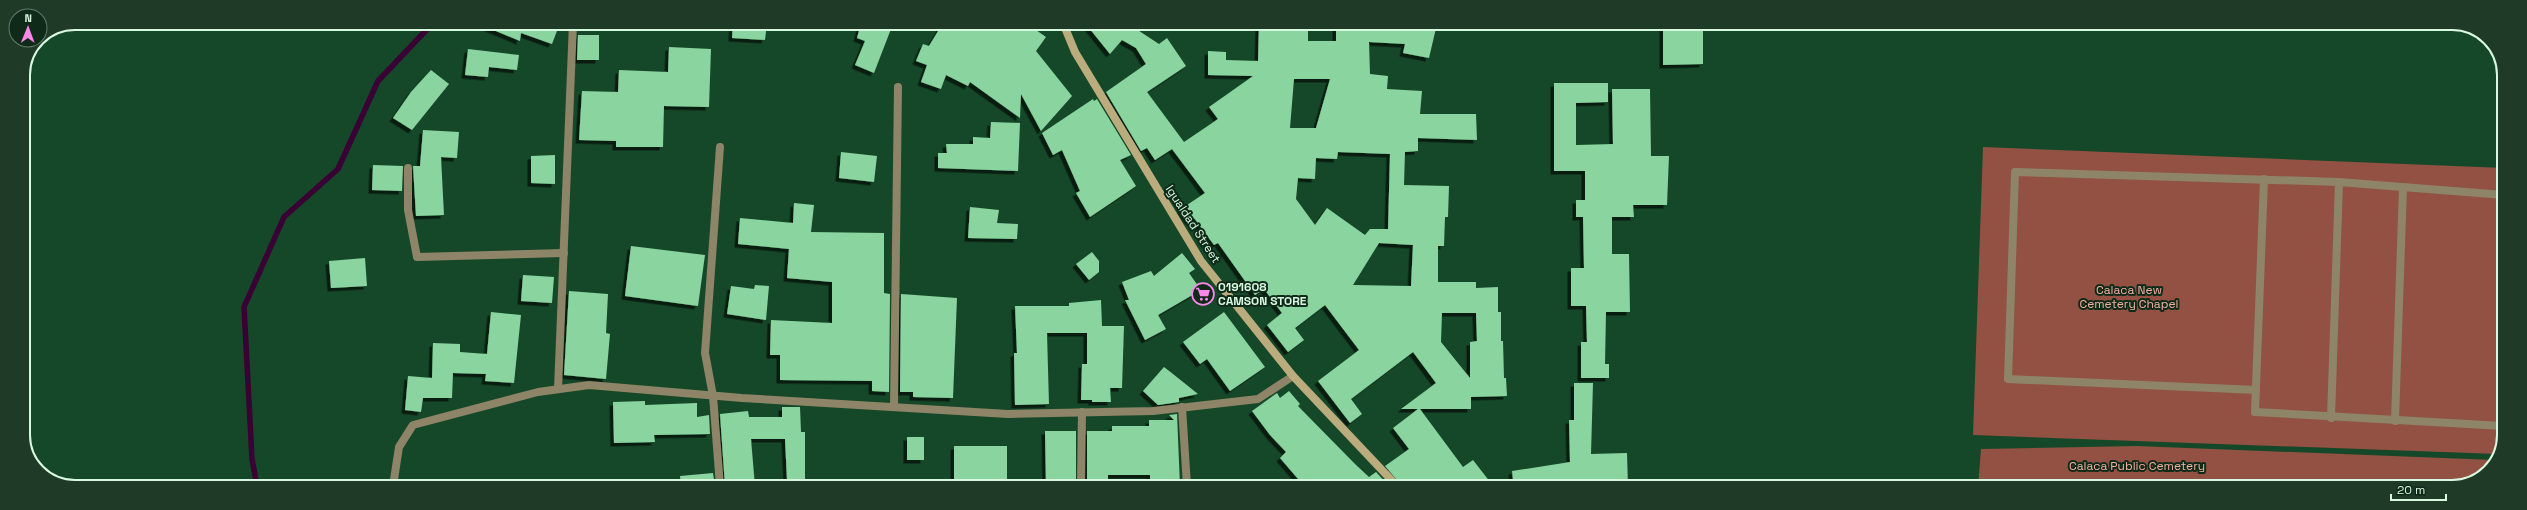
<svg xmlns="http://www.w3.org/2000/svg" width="2527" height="510" viewBox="0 0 2527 510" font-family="'Space Grotesk',sans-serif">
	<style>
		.green { fill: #925143 }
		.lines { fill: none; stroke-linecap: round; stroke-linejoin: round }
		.stream { stroke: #390134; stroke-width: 5.5 }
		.building { fill: #8ad49f; fill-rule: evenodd; filter: url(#shadow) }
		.lane { stroke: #8e8467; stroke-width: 8 }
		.street { stroke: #8e8467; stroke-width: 8 }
		.secondary { stroke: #bbac7d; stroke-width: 8 }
		.labels { text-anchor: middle; stroke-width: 4; stroke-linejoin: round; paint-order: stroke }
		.street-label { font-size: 12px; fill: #d8f9e0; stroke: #0f2a18 }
		.poi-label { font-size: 12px; font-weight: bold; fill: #d8f9e0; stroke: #0f2a18; text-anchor: start }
		.park-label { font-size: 12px; fill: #f3b0a2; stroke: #0f2a18 }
		.rim { fill: none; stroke: #d8f9e0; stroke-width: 2 }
	</style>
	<defs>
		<filter id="shadow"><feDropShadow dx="-3.5" dy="3.5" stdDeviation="0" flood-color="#0009"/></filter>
	</defs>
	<rect width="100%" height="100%" fill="#154828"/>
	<g class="green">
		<polygon points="1983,147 2504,168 2503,445 2498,454 1973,435"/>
		<polygon points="2137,446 2494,460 2486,474 2452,487 1978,487 1981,449"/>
	</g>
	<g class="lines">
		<g class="stream">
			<polyline points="1161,28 1226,28 1235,23"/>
			<polyline points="257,486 252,459 244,307 284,217 338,169 378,81 433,23"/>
		</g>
	</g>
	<g class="building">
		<polygon points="514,23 560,23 552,44 521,33 520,41 479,24"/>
		<polygon points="733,23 767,23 765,40 732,38"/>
		<polygon points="861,23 874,23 891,29 874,73 855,65 865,41 857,38"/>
		<polygon points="943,23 1026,23 1046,37 1036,51 1072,96 1041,131 1021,94 1020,118 970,82 968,86 946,75 941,89 921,82 927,65 916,61 923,44 929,46"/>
		<path d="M1085 23H1127L1159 44 1167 38 1186 66 1147 92 1184 142 1218 119 1209 107 1253 76 1208 75V51L1226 52V60L1258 61 1259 23H1308V41H1336V24H1437L1429 58 1403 53 1405 44 1369 42 1370 74 1388 76 1387 89 1422 91 1420 114H1476L1477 140 1418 138V151L1405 152 1404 185 1449 186 1448 217H1445L1444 246H1438V282H1476V288L1498 287V312H1501V341H1503L1504 378H1506L1507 396 1471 397V409H1420L1463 467 1473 460 1494 487H1403L1385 466 1409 449 1393 428 1418 409H1401L1436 383 1413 352 1351 399 1362 414 1350 423 1318 381 1359 350 1325 305 1295 328 1304 340 1288 352 1267 325 1282 313 1264 289 1255 295 1218 243 1214 245 1194 218 1189 221 1181 209 1205 193 1172 149 1155 160 1147 148 1141 151 1106 92 1146 64 1136 48 1122 40 1110 54ZM1294 79H1330L1316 128H1290ZM1338 152 1390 154 1388 229H1370L1365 235 1327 208 1315 225 1296 199 1298 178 1315 179 1316 158 1337 159ZM1379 243 1413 245 1411 286 1353 285ZM1442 313H1476L1477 341 1470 342V378L1441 342Z"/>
		<polygon points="1663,24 1703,24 1703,64 1663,65"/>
		<polygon points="578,35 599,35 599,60 577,60"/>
		<polygon points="669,47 711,49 709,107 664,106 663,147 616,147 616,141 579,140 582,91 618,92 619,70 668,72"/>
		<polygon points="468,49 519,55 517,70 489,67 488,77 465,75"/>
		<polygon points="431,70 449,84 412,130 393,118 411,92"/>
		<polygon points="1554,83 1608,83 1608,102 1576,103 1576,145 1613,144 1612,89 1650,89 1651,156 1669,156 1667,205 1633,205 1634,217 1612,217 1612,254 1629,254 1630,312 1606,312 1605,364 1609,364 1609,378 1581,378 1581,342 1587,342 1586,306 1571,306 1571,268 1584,268 1583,217 1576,217 1576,200 1585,200 1585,171 1554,171"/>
		<polygon points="1093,99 1094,101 1097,99 1131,155 1120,160 1136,186 1090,217 1076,193 1080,191 1062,150 1053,155 1042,133"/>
		<polygon points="991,122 1020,123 1018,171 938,168 938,153 947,153 946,144 973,144 973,137 990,138"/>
		<polygon points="423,130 459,132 457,158 441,157 444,215 416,216 413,166 420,166"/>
		<polygon points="841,152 877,156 874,182 839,178"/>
		<polygon points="555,155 555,184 531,183 531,156"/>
		<polygon points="373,165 403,166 402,191 372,190"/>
		<polygon points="794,203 814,205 811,232 884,233 884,293 890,294 889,392 872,391 872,381 780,380 780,355 770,355 771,320 832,323 832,282 787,278 789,249 738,244 740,218 793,223"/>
		<polygon points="970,207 999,210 997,223 1018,224 1017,239 968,238"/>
		<polygon points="631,246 705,255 698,306 625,296"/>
		<polygon points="1092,252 1099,261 1099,272 1089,280 1076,264"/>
		<polygon points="1182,253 1195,269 1189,273 1201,290 1158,315 1166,329 1145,340 1125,300 1129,300 1122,282 1151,271 1154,276"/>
		<polygon points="365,258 367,286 331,288 329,261"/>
		<polygon points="523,275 554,277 552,303 521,301"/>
		<polygon points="755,285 769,286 766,320 727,314 731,286 754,289"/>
		<polygon points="569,291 608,294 606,333 610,334 606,379 564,375"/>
		<polygon points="901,294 957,298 953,398 913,397 913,392 900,392"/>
		<polygon points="1101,300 1102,326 1124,326 1122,388 1110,388 1111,402 1092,402 1092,400 1081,400 1082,364 1087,364 1087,333 1047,333 1049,404 1015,405 1014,353 1017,353 1015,306 1069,306 1069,303"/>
		<polygon points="491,312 521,315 514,383 485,381 486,374 453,373 452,398 423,398 421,412 405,410 408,376 432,378 433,343 460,344 460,352 487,354"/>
		<polygon points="1224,312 1265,367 1230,391 1207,359 1200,364 1183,342"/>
		<polygon points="1164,367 1173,374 1198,394 1179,398 1179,402 1158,405 1143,391"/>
		<polygon points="1574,383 1593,383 1591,454 1627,453 1628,487 1589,487 1589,479 1549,480 1550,485 1530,487 1529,480 1513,480 1512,471 1570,462 1569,420 1574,420"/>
		<polygon points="1289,391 1300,404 1298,406 1355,464 1369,477 1376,472 1390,487 1305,487 1280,458 1286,452 1270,435 1252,411 1277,393 1280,398"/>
		<polygon points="645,401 645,405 697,403 697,417 709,415 710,434 654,435 655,442 614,443 613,402"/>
		<polygon points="782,407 800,407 801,432 805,432 805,479 787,480 785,439 751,439 755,486 725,486 720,414 748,411 749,417 782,417"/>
		<polygon points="1177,414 1180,486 1150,486 1150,475 1108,475 1108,480 1087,480 1087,431 1112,431 1112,426 1149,426 1149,420 1174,420 1169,415"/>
		<polygon points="1045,431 1076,431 1076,480 1065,480 1065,486 1046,486"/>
		<rect x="907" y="437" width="17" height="23"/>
		<rect x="954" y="446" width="53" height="40"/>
		<polygon points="713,473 715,486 681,486 680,476"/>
	</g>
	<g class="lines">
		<g class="lane">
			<polyline points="2264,179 2255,412 2503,426"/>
			<polyline points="2256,390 2008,379 2015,172 2339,182 2504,195"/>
			<polyline points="2331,418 2339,182"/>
			<polyline points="2395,421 2403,187"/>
		</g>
		<g class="street">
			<polyline points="408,168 408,210 417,257 564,253"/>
			<polyline points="558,389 573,23"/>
			<polyline points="894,406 898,87"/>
			<polyline points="1182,407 1187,486"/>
			<polyline points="393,486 399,447 413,425 538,392 589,385 742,398 1008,414 1153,411 1258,399 1293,376"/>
			<polyline points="720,486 713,396 705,353 720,147"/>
			<polyline points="1081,486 1082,412"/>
		</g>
		<polyline class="secondary" points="1063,23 1075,52 1201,261 1293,376 1398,487"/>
	</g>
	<defs>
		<g id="supermarket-ring" transform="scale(1.15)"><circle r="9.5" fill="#0f2a18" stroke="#f988e9" stroke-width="1.5"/><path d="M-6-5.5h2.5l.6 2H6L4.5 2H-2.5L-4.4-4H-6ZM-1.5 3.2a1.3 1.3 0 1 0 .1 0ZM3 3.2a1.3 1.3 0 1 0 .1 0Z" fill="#f988e9"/></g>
	</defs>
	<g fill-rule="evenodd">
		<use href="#supermarket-ring" x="1203" y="294"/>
	</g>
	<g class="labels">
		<g class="street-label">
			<text transform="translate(1193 224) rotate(57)" y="4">Igualdad Street</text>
		</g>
		<g class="poi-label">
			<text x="1218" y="291">0191608<tspan x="1218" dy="14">CAMSON STORE</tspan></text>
		</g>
		<g class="park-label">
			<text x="2129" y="294">Calaca New<tspan x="2129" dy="14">Cemetery Chapel</tspan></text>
			<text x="2137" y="470">Calaca Public Cemetery</text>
		</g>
	</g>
	<path d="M0 0H2527V510H0ZM75 30H2452A45 45 0 0 1 2497 75V435A45 45 0 0 1 2452 480H75A45 45 0 0 1 30 435V75A45 45 0 0 1 75 30Z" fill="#1f3b28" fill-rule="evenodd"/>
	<path class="rim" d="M75 30H2452A45 45 0 0 1 2497 75V435A45 45 0 0 1 2452 480H75A45 45 0 0 1 30 435V75A45 45 0 0 1 75 30Z"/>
	<g transform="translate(28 28) rotate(1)"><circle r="19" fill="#0f2a18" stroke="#5f7d68"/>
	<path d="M0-3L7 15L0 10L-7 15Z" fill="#f988e9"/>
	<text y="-6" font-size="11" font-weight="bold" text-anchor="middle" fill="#d8f9e0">N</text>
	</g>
	<path d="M2391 494v6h55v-6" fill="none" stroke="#d8f9e0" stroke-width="2"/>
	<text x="2397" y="494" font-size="12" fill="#d8f9e0" stroke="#0f2a18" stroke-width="3" paint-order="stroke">20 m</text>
</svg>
